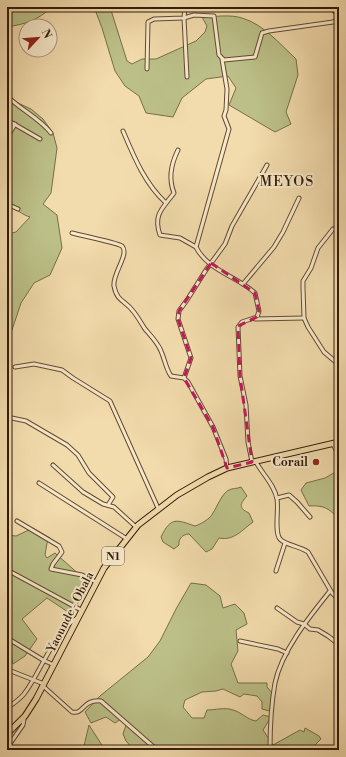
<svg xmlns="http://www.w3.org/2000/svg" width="346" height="757" viewBox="0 0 346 757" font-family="'Libre Bodoni',serif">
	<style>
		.green { fill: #bcc088; stroke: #776e49 }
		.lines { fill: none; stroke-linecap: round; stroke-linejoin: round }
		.minor-casing { stroke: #624b32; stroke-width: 5 }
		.trunk-casing { stroke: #321b0a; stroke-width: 7 }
		.minor { stroke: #f7e8c9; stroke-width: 3 }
		.trunk { stroke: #f2dbac; stroke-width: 5 }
		.marked { fill: none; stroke: #c2185b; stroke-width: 3; stroke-dasharray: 8 5; stroke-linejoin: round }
		.poi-dot { fill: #8f2418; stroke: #f7e8c9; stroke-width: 1.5 }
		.labels { text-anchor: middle; stroke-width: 4; stroke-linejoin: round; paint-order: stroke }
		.shield { fill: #f7e8c9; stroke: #6d5843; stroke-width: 1 }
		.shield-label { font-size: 11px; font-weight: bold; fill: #321b0a }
		.poi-label { font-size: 12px; font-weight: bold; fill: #321b0a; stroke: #f7e8c9; text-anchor: end }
		.street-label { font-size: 12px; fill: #321b0a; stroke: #f7e8c9 }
		.quarter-label { font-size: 14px; letter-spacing: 1px; fill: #321b0a; stroke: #f7e8c9 }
	</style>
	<rect width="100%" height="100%" fill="#f2dbac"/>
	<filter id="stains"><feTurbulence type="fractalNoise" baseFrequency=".005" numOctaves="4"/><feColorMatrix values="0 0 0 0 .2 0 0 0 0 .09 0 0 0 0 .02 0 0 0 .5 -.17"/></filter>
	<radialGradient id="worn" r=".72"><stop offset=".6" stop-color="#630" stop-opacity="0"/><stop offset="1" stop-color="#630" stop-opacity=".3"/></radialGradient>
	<g class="green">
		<path d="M7 7H52C38 20 26 24 7 27Z"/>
		<path d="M94 7H110L127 61 132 64 142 59H156L196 41 205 32 207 26 202 17C214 17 230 14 242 18 263 24 280 44 296 59L298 75 286 112 291 124 275 132 229 105 236 88 228 76 206 79 182 98 173 117 146 113 139 96 125 86 115 71 102 28Z"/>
		<path d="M7 98 31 109 43 119 53 133 57 148 51 193 43 204 57 215 62 248 50 275 34 283 21 303 7 345V234L16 232 30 217C22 215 16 208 7 205Z"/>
		<path d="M339 470V520C330 508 323 505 309 506L301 490 306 483 325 478Z"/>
		<path d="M241 487 247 496C240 504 238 508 249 513L253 522C242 530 234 541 219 538L212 549 206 552 189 534C183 534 178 539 179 545L174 549 163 542 161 537C171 516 177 520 195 526 201 524 210 519 213 513 217 507 222 493 229 490 232 488 237 489 241 487Z"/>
		<polygon points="33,528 50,538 47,543 45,555 47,558 55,553 90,584 71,614 47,598 22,619 37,639 25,656 13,664 7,642 7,535 16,536"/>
		<path d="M191 583 206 585 220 596 223 608 235 604 244 613 247 624 236 630 238 651 231 664 238 683H267V687L272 693 270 711 262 709V702L257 696 244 694 240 697 223 689 216 691 202 692 185 700 183 707 192 718H204L207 710C215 710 225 707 233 710 241 712 248 720 256 721L263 715 271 717 263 730 273 745 300 730 304 732 305 728 319 736 321 739 315 745V750H134L126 741 123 734 126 725 121 719 115 723 106 717 91 723 85 712 100 696 148 657 160 641 176 609Z"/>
		<polygon points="89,725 105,750 83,750"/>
	</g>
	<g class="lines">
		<g class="minor-casing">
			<g id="minor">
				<polyline points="185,7 184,18 187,77"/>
				<polyline points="331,7 339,17"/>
				<path d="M222 59 227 89 226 110 224 116 229 129 196 247C207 270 238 277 255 293L259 311 257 317 242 322 238 327 240 376 246 405 248 442 252 462"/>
				<polyline points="147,69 148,22 154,19 184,18 194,15 214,16 219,55 224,60 255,57 262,33 269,31 333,22 339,19"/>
				<path d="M7 96C21 110 39 118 51 133"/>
				<polyline points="7,120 40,139"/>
				<path d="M123 131C134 157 145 184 166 203"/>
				<polyline points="7,138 15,124"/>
				<path d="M178 150C171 164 168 178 174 193 162 209 153 215 160 235L180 238 196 247"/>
				<polyline points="7,204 18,209"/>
				<polyline points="333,229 318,248 311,268 303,281 303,288 304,318 308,327 324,352 337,363 339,363"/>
				<path d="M72 233C80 235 118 243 122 246 130 254 112 274 114 286 117 302 125 300 133 311 138 317 141 323 145 329 151 336 158 343 161 351 165 360 166 369 171 376L184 378 188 382 213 427 226 459 227 468"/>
				<polyline points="243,284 274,247 283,232 299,198"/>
				<polyline points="255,319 304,318"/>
				<polyline points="15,367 34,364 62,370 73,378 110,401 158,508"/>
				<polyline points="184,378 191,358 178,319 179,311 187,300 206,270 225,244 232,226 267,165"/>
				<polyline points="7,417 26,421 67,445 78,455 89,473 113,497 108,505"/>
				<polyline points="333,444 339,456"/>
				<path d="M256 462C263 475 274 484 277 499 279 509 274 532 280 539 285 545 299 546 308 552L332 593 339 600"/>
				<polyline points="53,465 83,492 103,504 114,507 136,527"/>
				<polyline points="39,483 127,539"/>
				<polyline points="277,498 289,495 297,502 310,517"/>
				<polyline points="17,521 59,546 62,552 53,564 51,569 82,575 96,582"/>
				<polyline points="9,571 81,610"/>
				<polyline points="276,571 285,543"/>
				<polyline points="277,608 297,622 304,624 310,629 318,630 328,636 337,643 339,648"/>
				<polyline points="7,638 43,660 54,665"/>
				<polyline points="240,641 278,649 287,653"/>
				<polyline points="7,671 11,671 44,684"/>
				<path d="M43 686 72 712C84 715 82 699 101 701L157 750"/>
				<path d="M7 708C13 704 19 700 24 694 41 672 53 633 77 618"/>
				<polyline points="7,748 23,725 24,719"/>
				<path d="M270 750C270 727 271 705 275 683 282 650 310 616 330 591"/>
			</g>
		</g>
		<g class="trunk-casing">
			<polyline id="trunk" points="7,734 25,716 36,699 104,568 138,525 177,495 208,477 227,468 339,442"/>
		</g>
		<use href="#minor" class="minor"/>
		<use href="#trunk" class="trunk"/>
	</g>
	<path class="marked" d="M211 263 255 293 259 311 257 317 238 326 240 376 252 462 227 468 213 427 184 378 191 358 178 319 179 311Z"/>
	<circle class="poi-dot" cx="316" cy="462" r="4"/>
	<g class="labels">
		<rect class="shield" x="102" y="547" width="22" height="18" rx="3"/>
		<g class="shield-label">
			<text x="113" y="560">N1</text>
		</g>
		<g class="poi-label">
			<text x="308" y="466">Corail</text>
		</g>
		<g class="street-label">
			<text transform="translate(70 612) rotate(-63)" y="4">Yaounde - Obala</text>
		</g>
		<g class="quarter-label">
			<text x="287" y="186">MEYOS</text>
		</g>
	</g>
	<rect width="346" height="757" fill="none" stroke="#f2dbac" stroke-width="24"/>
	<rect x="8" y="8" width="330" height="741" fill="none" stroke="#321b0a" stroke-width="2"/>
	<rect x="12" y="12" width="322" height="733" fill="none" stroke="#321b0a"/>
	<g transform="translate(38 38) rotate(64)"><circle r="19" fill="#f7e8c9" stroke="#a8967d"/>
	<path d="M0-3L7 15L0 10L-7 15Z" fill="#8f2418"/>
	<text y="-6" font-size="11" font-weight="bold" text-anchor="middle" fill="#321b0a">N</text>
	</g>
	<rect width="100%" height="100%" filter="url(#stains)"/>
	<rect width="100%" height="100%" fill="url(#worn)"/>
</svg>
